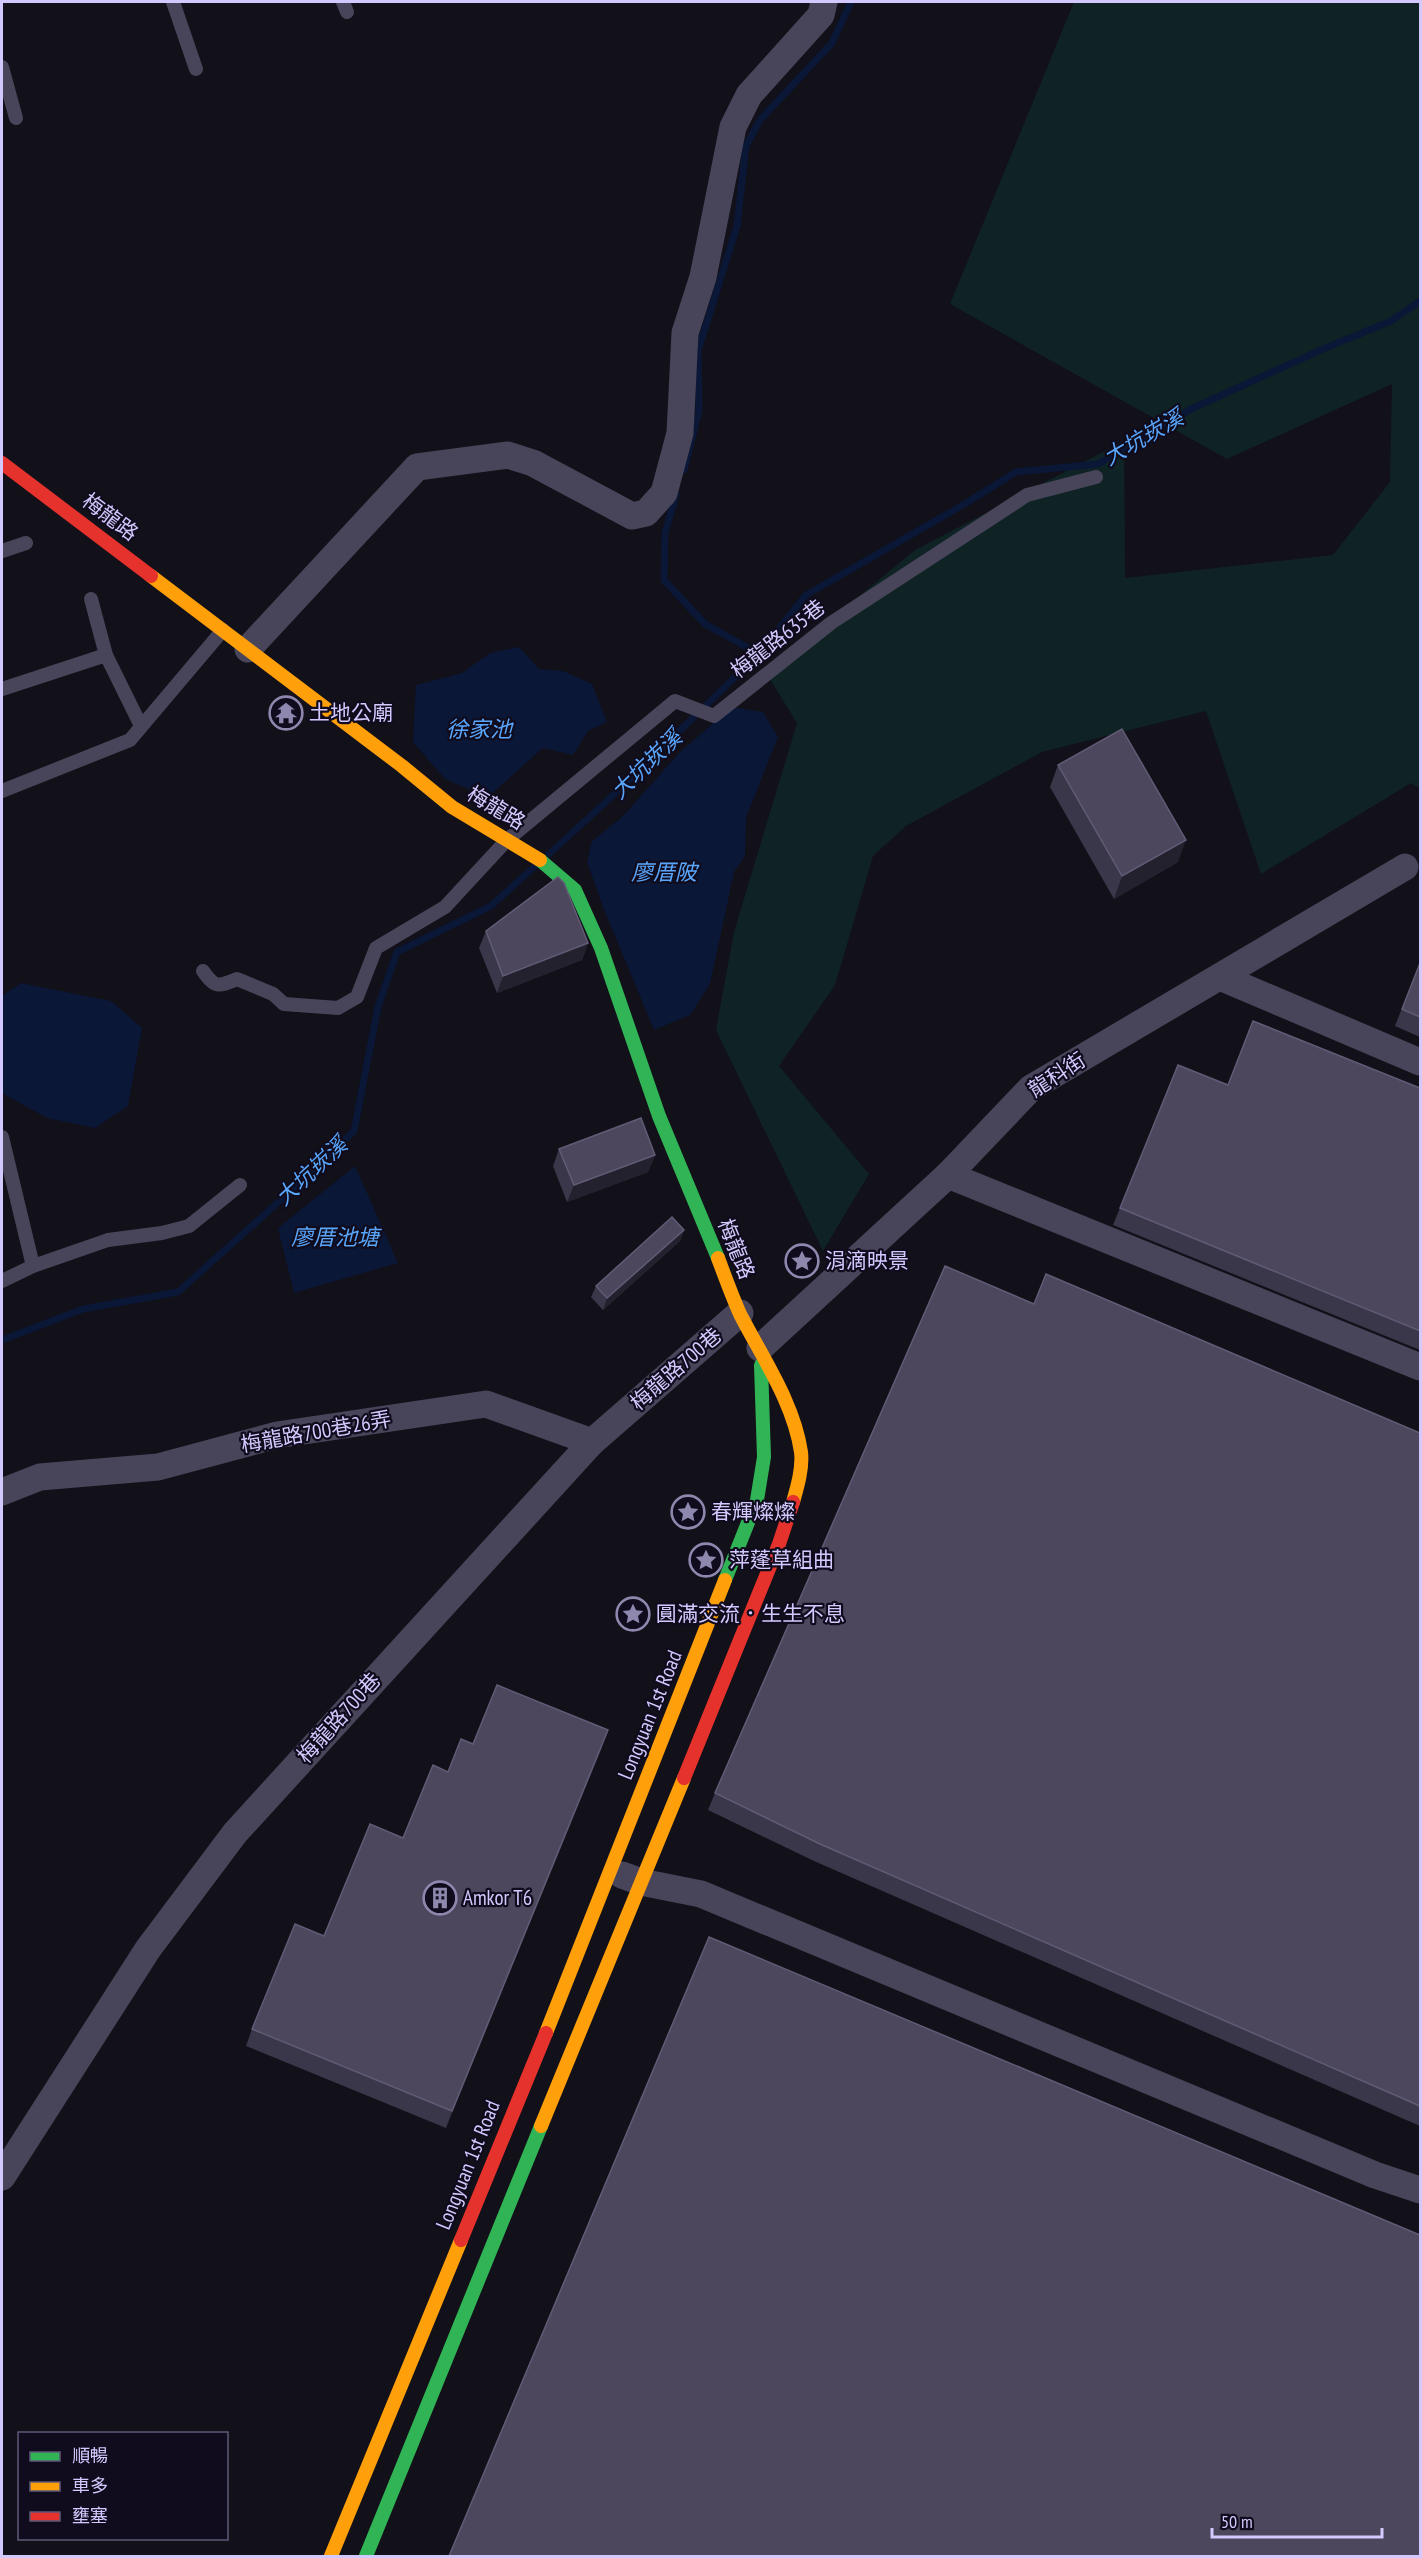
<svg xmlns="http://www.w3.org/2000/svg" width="1422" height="2558" viewBox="0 0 1422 2558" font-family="'PT Sans Narrow','Noto Sans TC',sans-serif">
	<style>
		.green { fill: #0f2325 }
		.water { fill: #0a1736 }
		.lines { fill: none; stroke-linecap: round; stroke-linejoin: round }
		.stream { stroke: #0a1736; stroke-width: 7 }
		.lane { stroke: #48455a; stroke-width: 14 }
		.street { stroke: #48455a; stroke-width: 27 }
		.fast { stroke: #30b455; stroke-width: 14 }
		.slow { stroke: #ff9f0a; stroke-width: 14 }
		.jam { stroke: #e5322d; stroke-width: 14 }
		.wall { fill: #3b374a }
		.shaded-wall { fill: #24212e }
		.building { fill: #4c475d; stroke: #615b76; stroke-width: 1.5 }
		.labels { text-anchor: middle; stroke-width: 4.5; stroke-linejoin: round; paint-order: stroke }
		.street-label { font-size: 21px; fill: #d3c9fe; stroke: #100c1d }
		.poi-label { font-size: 21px; fill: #d3c9fe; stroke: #100c1d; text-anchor: start }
		.water-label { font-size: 22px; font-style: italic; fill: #59a6fc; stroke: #100c1d }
	</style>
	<rect width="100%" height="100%" fill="#121019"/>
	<polygon class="green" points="1074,2 1420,2 1420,789 1411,783 1261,874 1206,711 1042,752 906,826 873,856 835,985 779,1066 869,1174 823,1251 716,1030 734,932 797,723 766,673 915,550 1124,441 1125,578 1333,555 1390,482 1392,384 1227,459 950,304"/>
	<g class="water">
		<polygon points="519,647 539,669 563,671 592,684 607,722 588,731 573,755 543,748 488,797 445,779 413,742 416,685 462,673 490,653"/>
		<polygon points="732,707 763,712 778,737 746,818 745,856 734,872 710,984 690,1015 654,1030 603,907 587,862 592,841 623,816 680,752"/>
		<polygon points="21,983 111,1001 142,1028 128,1106 95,1128 47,1118 2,1093 2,996"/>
		<polygon points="355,1166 398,1263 294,1293 278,1228"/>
	</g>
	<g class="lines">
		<g class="stream">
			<polyline points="684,470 699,411 698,351 737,226 746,146 760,120 832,43 851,2"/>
			<polyline points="676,495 665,533 664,580 705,624 759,654"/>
			<polyline points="549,854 608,800 759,654 806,595 963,505 1016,472 1098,464 1191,409 1323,349 1391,321 1420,301"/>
			<polyline points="2,1340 83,1309 178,1292 311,1173 354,1131 378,1007 397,952 491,906 534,867"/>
		</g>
		<g class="lane">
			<polyline points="173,2 196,69"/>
			<polyline points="343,2 347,12"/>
			<polyline points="2,67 16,118"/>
			<polyline points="2,551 26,543"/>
			<polyline points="91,599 106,655 141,726"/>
			<polyline points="2,689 106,655"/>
			<polyline points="2,791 130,740 223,630"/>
			<path d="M203 971C215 988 218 987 237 979L273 994 284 1004 338 1008 357 997 376 948 445 907 507 840 675 701 714 716 831 623 1027 495 1096 477"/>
			<polyline points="2,1137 33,1266"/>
			<polyline points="2,1281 33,1266 108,1240 162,1233 189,1226 240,1185"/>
		</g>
		<g class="street">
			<polyline points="248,649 417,467 508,455 533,463 632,516 646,513 664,493 680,433 685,333 703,277 733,127 749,95 821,15 824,2"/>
			<polyline points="1220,977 1420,1062"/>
			<polyline points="948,1175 1420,1367"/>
			<polyline points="760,1348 948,1175 1031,1088 1405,867"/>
			<polyline points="2,1492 40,1477 158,1467 277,1435 486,1404 592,1442"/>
			<polyline points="622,1875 641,1882 701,1894 1375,2175 1420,2190"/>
			<polyline points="2,2177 148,1949 235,1833 592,1442 740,1313"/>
		</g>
		<g class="fast">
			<polyline points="540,860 575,890 601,948 659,1116 718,1258"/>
			<polyline points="725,1580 757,1500 764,1457 761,1365"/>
			<polyline points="366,2556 541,2126"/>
		</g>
		<g class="slow">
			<polyline points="151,576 402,766 452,807 540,860"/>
			<path d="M718 1258C725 1277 732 1296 740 1314 762 1357 794 1403 801 1452 803 1468 797 1488 793 1502"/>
			<polyline points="546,2033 725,1580"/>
			<polyline points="541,2126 684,1778"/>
			<polyline points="331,2556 461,2240"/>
		</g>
		<g class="jam">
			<polyline points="2,463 151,576"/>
			<polyline points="684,1778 779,1544 793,1502"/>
			<polyline points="461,2240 546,2033"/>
		</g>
	</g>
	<g class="wall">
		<polygon points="1058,765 1178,862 1114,899 1050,787"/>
		<polygon points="486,931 588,943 582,960 497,993 479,948"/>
		<polygon points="1420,963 1420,1037 1395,1026"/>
		<polygon points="1420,1088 1420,1350 1113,1225 1120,1208"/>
		<polygon points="559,1149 655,1155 648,1172 567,1202 553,1166"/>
		<polygon points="684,1230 680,1241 603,1310 591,1297 596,1286"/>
		<polygon points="1034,1304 1420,1433 1420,2126 814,1861 708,1810 715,1793"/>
		<polygon points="473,1744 602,1747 446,2128 246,2046 252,2029 324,1936 403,1838 448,1772"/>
	</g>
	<g class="shaded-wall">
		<polygon points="1186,840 1178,862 1114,899 1122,876"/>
		<polygon points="588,943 582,960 497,993 503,976"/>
		<polygon points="655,1155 648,1172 567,1202 574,1185"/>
		<polygon points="684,1230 680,1241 603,1310 607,1298"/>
		<polygon points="608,1730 602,1747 446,2128 452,2111"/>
	</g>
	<g class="building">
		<polygon points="1122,729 1186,840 1122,876 1058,765"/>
		<polygon points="558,877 564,883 588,943 503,976 486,931"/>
		<polygon points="1420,963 1420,1017 1402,1009"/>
		<polygon points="1253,1021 1420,1088 1420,1331 1120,1208 1178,1065 1228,1085"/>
		<polygon points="641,1118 655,1155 574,1185 559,1149"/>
		<polygon points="672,1217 684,1230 607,1298 596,1286"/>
		<polygon points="945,1266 1034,1304 1046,1274 1420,1433 1420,2106 820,1844 715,1793"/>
		<polygon points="497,1685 608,1730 452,2111 252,2029 295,1924 324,1936 370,1824 403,1838 433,1765 448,1772 461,1739 473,1744"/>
		<polygon points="709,1937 1420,2235 1420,2556 449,2556"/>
	</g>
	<defs>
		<g id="temple-ring" transform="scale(1.725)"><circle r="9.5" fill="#100c1d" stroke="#8f88ae" stroke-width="1.5"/><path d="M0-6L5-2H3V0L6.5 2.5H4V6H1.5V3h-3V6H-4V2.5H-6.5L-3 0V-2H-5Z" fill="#8f88ae"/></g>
		<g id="sight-ring" transform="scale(1.725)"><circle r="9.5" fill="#100c1d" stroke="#8f88ae" stroke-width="1.5"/><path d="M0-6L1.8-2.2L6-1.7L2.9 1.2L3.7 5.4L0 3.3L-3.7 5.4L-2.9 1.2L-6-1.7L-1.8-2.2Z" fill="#8f88ae"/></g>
		<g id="building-ring" transform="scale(1.725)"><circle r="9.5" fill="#100c1d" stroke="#8f88ae" stroke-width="1.5"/><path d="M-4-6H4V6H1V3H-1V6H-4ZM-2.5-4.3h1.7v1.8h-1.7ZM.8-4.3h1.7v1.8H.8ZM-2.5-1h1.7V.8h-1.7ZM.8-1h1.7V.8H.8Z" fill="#8f88ae"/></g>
	</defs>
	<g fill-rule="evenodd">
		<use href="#temple-ring" x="286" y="713"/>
		<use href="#sight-ring" x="802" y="1261"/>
		<use href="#sight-ring" x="688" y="1512"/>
		<use href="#sight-ring" x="706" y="1560"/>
		<use href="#sight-ring" x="633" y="1614"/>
		<use href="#building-ring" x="440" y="1898"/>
	</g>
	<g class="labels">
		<g class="street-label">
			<text transform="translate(110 517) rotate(37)" y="7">梅龍路</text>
			<text transform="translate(778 639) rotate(-38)" y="7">梅龍路635巷</text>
			<text transform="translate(496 808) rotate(31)" y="7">梅龍路</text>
			<text transform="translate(1057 1075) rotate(-33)" y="7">龍科街</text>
			<text transform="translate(736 1249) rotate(68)" y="7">梅龍路</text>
			<text transform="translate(676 1369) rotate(-41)" y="7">梅龍路700巷</text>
			<text transform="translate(316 1432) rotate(-10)" y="7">梅龍路700巷26弄</text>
			<text transform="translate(650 1715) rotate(-68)" y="7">Longyuan 1st Road</text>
			<text transform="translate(339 1718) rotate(-48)" y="7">梅龍路700巷</text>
			<text transform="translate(468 2165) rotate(-68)" y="7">Longyuan 1st Road</text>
		</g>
		<g class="poi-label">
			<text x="309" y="720">土地公廟</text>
			<text x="825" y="1268">涓滴映景</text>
			<text x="711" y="1519">春輝燦燦</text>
			<text x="729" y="1567">萍蓬草組曲</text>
			<text x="656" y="1621">圓滿交流．生生不息</text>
			<text x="463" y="1905">Amkor T6</text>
		</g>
		<g class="water-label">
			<text transform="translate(1143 437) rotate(-30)" y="8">大坑崁溪</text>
			<text x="479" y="737">徐家池</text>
			<text transform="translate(646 764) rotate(-44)" y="8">大坑崁溪</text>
			<text x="664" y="880">廖厝陂</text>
			<text transform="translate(311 1171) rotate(-43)" y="8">大坑崁溪</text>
			<text x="335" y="1245">廖厝池塘</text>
		</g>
	</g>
	<rect width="1422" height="2558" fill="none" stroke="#d3c9fe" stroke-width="6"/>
	<rect x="18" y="2432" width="210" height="108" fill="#100c1d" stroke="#5e5877" stroke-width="1.5"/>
	<rect x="30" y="2452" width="30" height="9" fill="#30b455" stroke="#5e5877" stroke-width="1.5"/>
	<text x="72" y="2462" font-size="18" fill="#d3c9fe">順暢</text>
	<rect x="30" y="2482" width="30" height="9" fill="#ff9f0a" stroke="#5e5877" stroke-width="1.5"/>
	<text x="72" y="2492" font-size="18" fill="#d3c9fe">車多</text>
	<rect x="30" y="2512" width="30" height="9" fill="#e5322d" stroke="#5e5877" stroke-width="1.5"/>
	<text x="72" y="2522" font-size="18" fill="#d3c9fe">壅塞</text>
	<path d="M1212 2528v9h170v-9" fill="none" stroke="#d3c9fe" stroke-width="3"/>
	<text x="1221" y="2528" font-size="18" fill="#d3c9fe" stroke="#100c1d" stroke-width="4.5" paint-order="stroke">50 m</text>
</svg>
